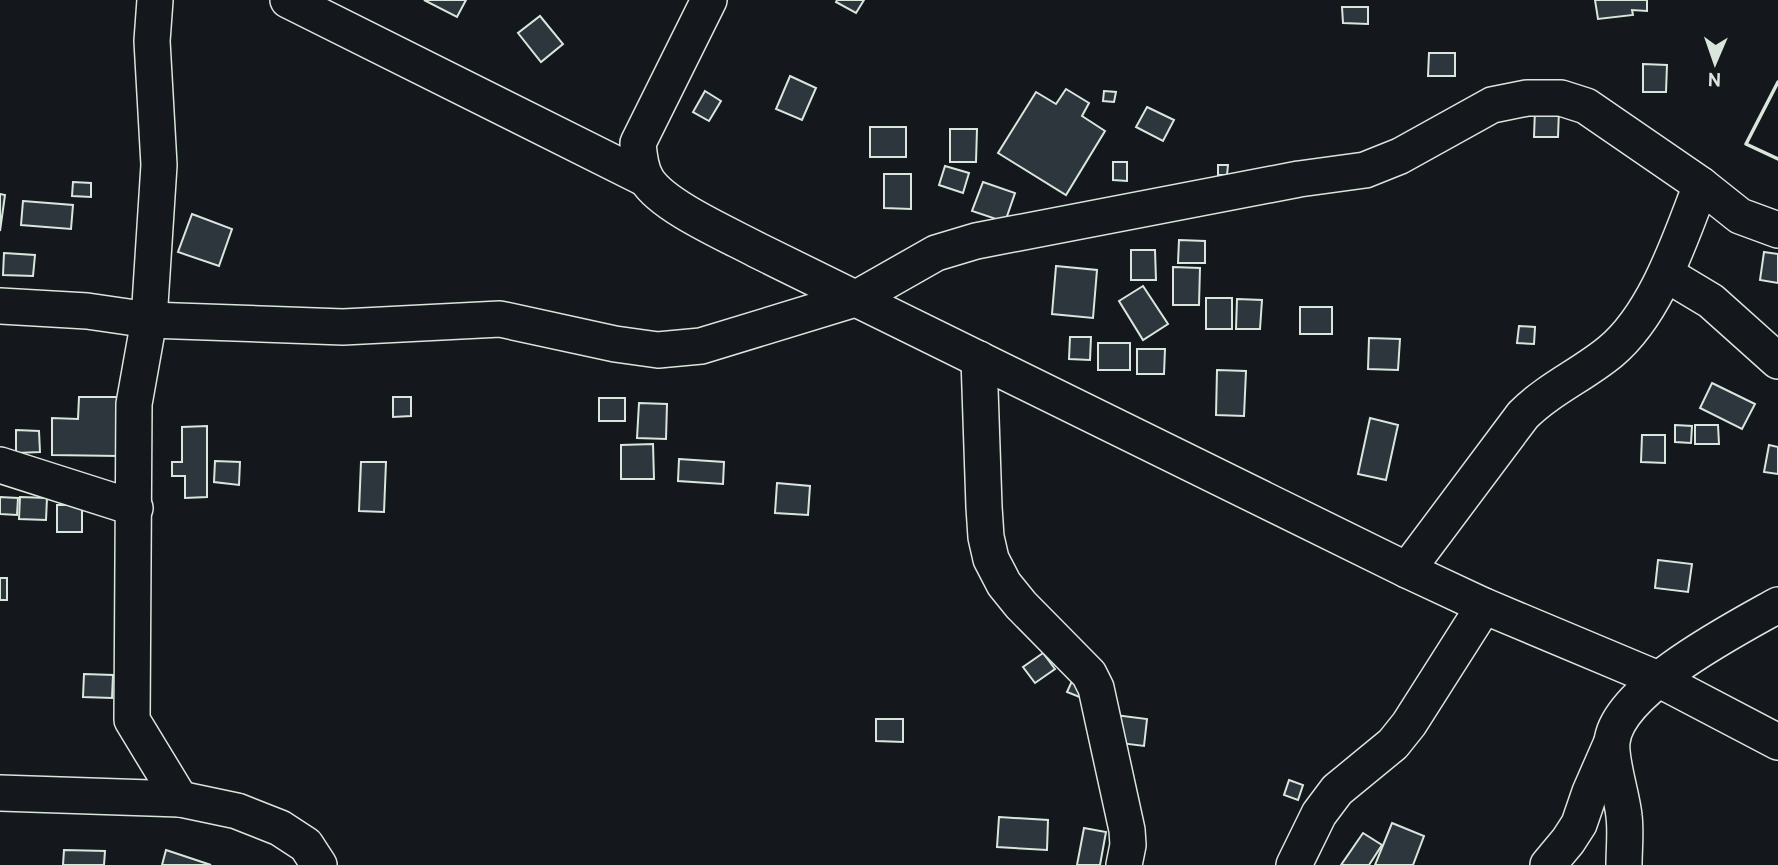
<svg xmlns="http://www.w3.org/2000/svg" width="1778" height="865" viewBox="0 0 1778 865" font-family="Overpass,sans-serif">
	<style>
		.building { fill: #2c363c; stroke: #d8e6dc; stroke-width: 2 }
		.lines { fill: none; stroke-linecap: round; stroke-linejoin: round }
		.minor-casing { stroke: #d8e6dc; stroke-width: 38 }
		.minor { stroke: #14181c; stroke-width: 35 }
		.wall { stroke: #d8e6dc; stroke-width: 3.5 }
	</style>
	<rect width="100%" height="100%" fill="#14181c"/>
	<g class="building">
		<polygon points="424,0 466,0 457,17"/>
		<polygon points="837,0 864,0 856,13 836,2"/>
		<polygon points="1595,0 1647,0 1647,11 1632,10 1633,15 1598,19"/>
		<polygon points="1342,7 1368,7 1368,24 1343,23"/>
		<polygon points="540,16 563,44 541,62 518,33"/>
		<polygon points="1429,53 1455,53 1455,76 1428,76"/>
		<polygon points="1643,64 1667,65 1666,92 1643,92"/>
		<polygon points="790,76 816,88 802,120 776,109"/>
		<polygon points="1066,89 1089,103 1082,116 1105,131 1066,195 998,153 1036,92 1056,104"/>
		<polygon points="705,91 721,101 709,121 693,112"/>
		<polygon points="1104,91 1116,92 1114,102 1103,101"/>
		<polygon points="1147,107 1174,120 1163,141 1136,127"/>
		<polygon points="1535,109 1559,110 1558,137 1534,137"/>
		<rect x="870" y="127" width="36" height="30"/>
		<polygon points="950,129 977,129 976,162 950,162"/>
		<polygon points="1113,162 1127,162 1127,181 1113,180"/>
		<polygon points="1218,165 1228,165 1227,175 1218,175"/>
		<polygon points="945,166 969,173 963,193 939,185"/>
		<polygon points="884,174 911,174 911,209 884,208"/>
		<polygon points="73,182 91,183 91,197 72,196"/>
		<polygon points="983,182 1015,193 1005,222 972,211"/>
		<polygon points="0,194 5,195 0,231"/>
		<polygon points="23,201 73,205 71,229 21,225"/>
		<polygon points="192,214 232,229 219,266 178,252"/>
		<polygon points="1179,240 1205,241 1205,263 1178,263"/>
		<polygon points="1131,250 1155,250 1156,280 1131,280"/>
		<polygon points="1764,252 1778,254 1778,283 1760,280"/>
		<polygon points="4,253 35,255 33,276 3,275"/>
		<polygon points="1056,266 1097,270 1093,318 1052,314"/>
		<polygon points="1173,267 1200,268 1199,305 1173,305"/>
		<polygon points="1143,286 1168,324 1143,340 1119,301"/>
		<rect x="1206" y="298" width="26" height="31"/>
		<polygon points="1237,299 1262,300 1260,329 1236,329"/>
		<rect x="1300" y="307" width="32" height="27"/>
		<polygon points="1519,326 1535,327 1534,344 1517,343"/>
		<polygon points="1070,337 1091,337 1090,360 1069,359"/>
		<polygon points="1369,338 1400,339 1398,370 1368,369"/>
		<rect x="1098" y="343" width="32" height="27"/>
		<polygon points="1137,349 1165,349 1164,374 1137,374"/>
		<polygon points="1217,370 1246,371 1244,416 1216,415"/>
		<polygon points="1712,383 1755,404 1742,429 1700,408"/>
		<polygon points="79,397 119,397 118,456 52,455 52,418 78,419"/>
		<polygon points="393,397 411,397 411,416 393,417"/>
		<rect x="599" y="398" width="26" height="23"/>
		<polygon points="639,403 667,404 666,439 637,438"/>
		<polygon points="1370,418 1398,425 1386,480 1358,474"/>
		<polygon points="1675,425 1692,426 1691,443 1675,442"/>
		<polygon points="1695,425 1718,425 1719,444 1695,444"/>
		<polygon points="207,426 207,497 185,498 185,476 172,476 172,462 182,462 182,427"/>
		<polygon points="16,430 39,431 40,452 16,453"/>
		<polygon points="1642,435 1665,435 1665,463 1641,462"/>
		<polygon points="653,444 654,479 621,479 621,445"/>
		<polygon points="1769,445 1778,447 1778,474 1764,472"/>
		<polygon points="679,459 724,462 723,484 678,481"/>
		<polygon points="215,461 240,462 239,485 214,482"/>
		<polygon points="361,462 386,462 384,512 359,511"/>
		<polygon points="777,483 810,486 808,515 775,513"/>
		<polygon points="0,497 18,498 17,515 0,514"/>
		<polygon points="20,497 47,498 46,520 19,519"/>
		<rect x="57" y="505" width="25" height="27"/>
		<polygon points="1658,560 1692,564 1688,592 1655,588"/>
		<rect x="0" y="578" width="7" height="22"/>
		<polygon points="1043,653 1055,669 1035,683 1023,667"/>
		<polygon points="84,674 113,675 112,698 83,697"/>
		<polygon points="1072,681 1087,687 1082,698 1067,692"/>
		<polygon points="1115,715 1147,719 1144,746 1112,742"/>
		<polygon points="876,719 903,719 903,742 876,741"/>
		<polygon points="1289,780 1303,785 1298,800 1284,795"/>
		<polygon points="999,817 1048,820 1047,850 997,847"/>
		<polygon points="1392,823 1424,836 1413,865 1375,865"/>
		<polygon points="1084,828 1106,832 1100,865 1077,865"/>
		<polygon points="1363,833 1382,845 1369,865 1341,865"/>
		<polygon points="64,850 105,851 104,865 63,865"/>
		<polygon points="166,850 211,865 162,865"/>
	</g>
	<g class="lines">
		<g class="minor-casing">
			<g id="minor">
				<polyline points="155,0 152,41 159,165 149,320 134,404 132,720 180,799"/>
				<polyline points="288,0 646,179"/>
				<path d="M709 0 638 143C639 155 640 169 647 180 663 206 727 234 757 250L1407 570 1484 606 1658 679 1778 742"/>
				<polyline points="1666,274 1711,301 1778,361"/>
				<polyline points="0,306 87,311 149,320 343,327 500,319 615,344 658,350 701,346 855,299 936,253 976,241 1299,179 1365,170 1400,156 1492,105 1527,98 1561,98 1586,106 1701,185 1740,216 1778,230"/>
				<polyline points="979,359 984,507 986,537 991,559 1004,584 1021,605 1089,674 1096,688 1127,830 1128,845 1124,865"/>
				<polyline points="0,465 135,508"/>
				<path d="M1407 570 1523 415C1549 389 1582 375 1610 352 1656 314 1680 239 1701 185"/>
				<polyline points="0,793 180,799 237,811 280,828 306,845 319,865"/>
				<polyline points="1294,865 1319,814 1337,790 1393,744 1409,724 1484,606"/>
				<polyline points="1548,865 1568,841 1579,824 1590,792 1611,744"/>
				<path d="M1624 865C1624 849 1626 832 1624 816 1622 795 1610 761 1612 742 1617 690 1735 629 1778 605"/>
			</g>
		</g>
		<use href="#minor" class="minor"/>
		<polyline class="wall" points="1778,82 1746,144 1778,159"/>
	</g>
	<g transform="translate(1715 63) rotate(182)" stroke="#14181c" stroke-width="5" paint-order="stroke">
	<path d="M0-5L12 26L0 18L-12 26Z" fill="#d8e6dc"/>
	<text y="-10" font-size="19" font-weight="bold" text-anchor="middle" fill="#d8e6dc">N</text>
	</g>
</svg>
